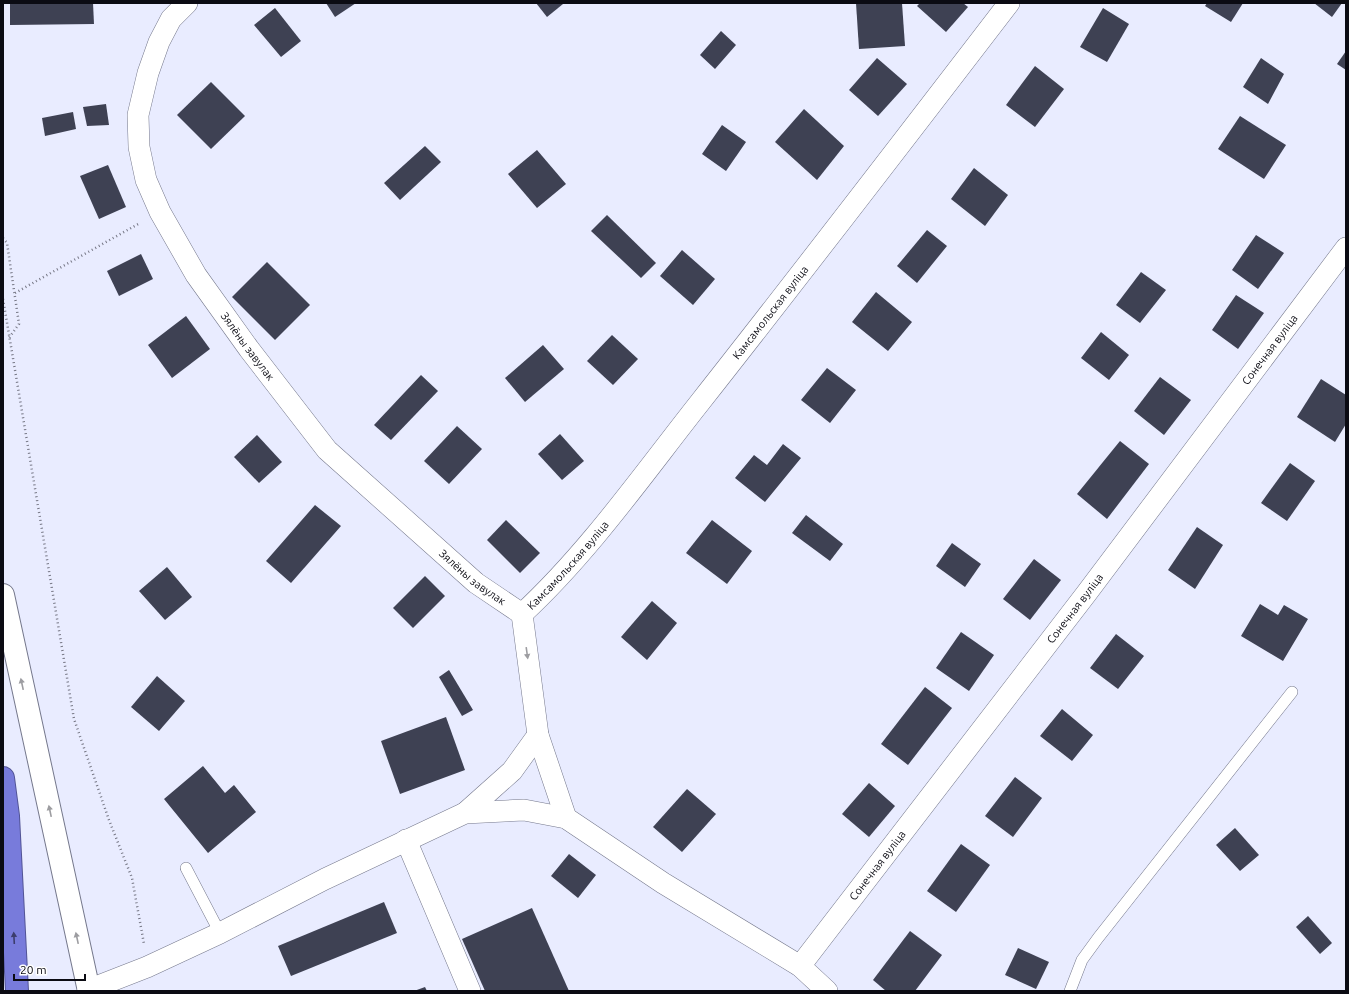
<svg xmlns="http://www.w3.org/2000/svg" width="1349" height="994" viewBox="0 0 1349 994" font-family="Ubuntu,sans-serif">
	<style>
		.building { fill: #3e4153 }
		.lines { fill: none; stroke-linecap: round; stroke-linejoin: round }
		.lane-casing { stroke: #75788c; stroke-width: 12 }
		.street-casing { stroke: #75788c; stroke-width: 22 }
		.secondary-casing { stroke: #75788c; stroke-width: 24 }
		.highway-casing { stroke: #525495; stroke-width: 24 }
		.path { stroke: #777886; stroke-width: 2.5; stroke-dasharray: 1 3; stroke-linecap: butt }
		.lane { stroke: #fff; stroke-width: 11 }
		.street { stroke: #fff; stroke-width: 21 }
		.secondary { stroke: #fff; stroke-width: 22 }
		.highway { stroke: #787bdb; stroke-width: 22 }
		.oneway { fill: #9d9da1 }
		.oneway2 { fill: #3c3d6d }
		.labels { text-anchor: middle; stroke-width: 4; stroke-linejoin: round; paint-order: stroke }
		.street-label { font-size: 11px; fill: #0b0b13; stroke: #fff }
	</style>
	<rect width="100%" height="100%" fill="#e9ecff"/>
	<g class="building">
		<polygon points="10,3 93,3 94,24 10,25"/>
		<polygon points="326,3 356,3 335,17"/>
		<polygon points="536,3 562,3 563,4 547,17"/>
		<polygon points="856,3 902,3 905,46 859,49"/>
		<polygon points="920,3 963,3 968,7 946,32 917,6"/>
		<polygon points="1207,3 1243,3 1231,22 1205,6"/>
		<polygon points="1314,3 1342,3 1332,17"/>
		<polygon points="275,8 301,41 281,57 254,25"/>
		<polygon points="1103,8 1129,24 1107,62 1080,47"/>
		<polygon points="721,31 736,45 715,69 700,55"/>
		<polygon points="1346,51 1346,70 1337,64"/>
		<polygon points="877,58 907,84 878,116 849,90"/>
		<polygon points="1261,58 1284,74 1268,104 1243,87"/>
		<polygon points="1035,66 1064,89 1035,127 1006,105"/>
		<polygon points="211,82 245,116 211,149 177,115"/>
		<polygon points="106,104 109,125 87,126 83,107"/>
		<polygon points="804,109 844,146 817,180 775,142"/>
		<polygon points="73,112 76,129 45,136 42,118"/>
		<polygon points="1240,116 1286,145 1264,179 1218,149"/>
		<polygon points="722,125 746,142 726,171 702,154"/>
		<polygon points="425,146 441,162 400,200 384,183"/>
		<polygon points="537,150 566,184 537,208 508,174"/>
		<polygon points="108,165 126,207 99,219 80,176"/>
		<polygon points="974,168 1008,195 985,226 951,199"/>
		<polygon points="607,215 656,263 641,278 591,231"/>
		<polygon points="927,230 947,246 917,283 897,266"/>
		<polygon points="1256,235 1284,253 1258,289 1232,270"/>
		<polygon points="682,250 715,279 693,305 660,276"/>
		<polygon points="141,254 153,279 119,296 107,271"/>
		<polygon points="267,262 310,305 275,340 232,297"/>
		<polygon points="1141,272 1166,290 1140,323 1116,305"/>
		<polygon points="876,292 912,322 888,351 852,322"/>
		<polygon points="1236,295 1264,313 1238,349 1212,330"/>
		<polygon points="186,316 210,349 172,378 148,345"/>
		<polygon points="1101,332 1129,355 1109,380 1081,358"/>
		<polygon points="612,335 638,359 613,385 587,361"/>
		<polygon points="543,345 564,369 525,402 505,378"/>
		<polygon points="827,368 856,390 830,423 801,400"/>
		<polygon points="421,375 438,391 391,440 374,425"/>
		<polygon points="1160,377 1191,400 1164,435 1134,411"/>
		<polygon points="1321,379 1346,395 1346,424 1335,442 1297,417"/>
		<polygon points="457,426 482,449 449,484 424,461"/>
		<polygon points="560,434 584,461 562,480 538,454"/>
		<polygon points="257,435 282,462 259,483 234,457"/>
		<polygon points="1120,441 1149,464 1107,519 1077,494"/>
		<polygon points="783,444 801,458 765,502 735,478 754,455 767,465"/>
		<polygon points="1290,463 1315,481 1287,521 1261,503"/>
		<polygon points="315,505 341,526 291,583 266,561"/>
		<polygon points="806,515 843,544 830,561 792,533"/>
		<polygon points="506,520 540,553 520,573 487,540"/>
		<polygon points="712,520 752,551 727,584 686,553"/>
		<polygon points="1197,527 1223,545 1195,589 1168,570"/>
		<polygon points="952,543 981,564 965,587 936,566"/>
		<polygon points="1034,559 1061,580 1030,620 1003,599"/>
		<polygon points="167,567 192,597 165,620 139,591"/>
		<polygon points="425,576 445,596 413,628 393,608"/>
		<polygon points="652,601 677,623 647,660 621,637"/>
		<polygon points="1260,604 1278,615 1284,605 1308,619 1283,661 1241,636"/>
		<polygon points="961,632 994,655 969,691 936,668"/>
		<polygon points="1116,634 1144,656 1118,689 1090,668"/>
		<polygon points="449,670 473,710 462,716 439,677"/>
		<polygon points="157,676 185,701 159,731 131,707"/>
		<polygon points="925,687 952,708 908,765 881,744"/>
		<polygon points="1062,709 1093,735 1072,761 1040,736"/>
		<polygon points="446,717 465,770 400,794 381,741"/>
		<polygon points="203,766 225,793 234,785 256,812 208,853 164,799"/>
		<polygon points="1015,777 1042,798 1013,837 985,816"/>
		<polygon points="869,783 895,806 869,837 842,814"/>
		<polygon points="687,789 716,814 682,852 653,827"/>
		<polygon points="1235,828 1259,855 1240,871 1216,845"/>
		<polygon points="961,844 990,865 956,912 927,891"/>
		<polygon points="569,854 596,875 578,898 551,876"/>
		<polygon points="384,902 397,933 291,976 278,946"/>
		<polygon points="532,908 569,991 485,991 462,939"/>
		<polygon points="1308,916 1332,943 1320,954 1296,927"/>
		<polygon points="910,931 942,955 915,991 886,991 873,980"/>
		<polygon points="1018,948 1049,962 1036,989 1005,975"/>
		<polygon points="425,987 427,991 414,991"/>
	</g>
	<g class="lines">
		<g class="lane-casing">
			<g id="lane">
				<polyline points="186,868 220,933"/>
				<polyline points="1070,991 1082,960 1098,938 1292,692"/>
			</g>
		</g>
		<g class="street-casing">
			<g id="street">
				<path id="s1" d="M187 3 171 19 159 42 148 73 138 115 139 147 146 180 160 212 196 275 249 349 327 450 476 583 522 614"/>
				<path id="s2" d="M522 614C589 552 644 473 701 401 805 269 907 136 1009 3"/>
				<polyline points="522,614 538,735 566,818"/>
				<polyline points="465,813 512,771 538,735"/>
				<polyline points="406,840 470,991"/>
				<path id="s3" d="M800 966 1086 594 1346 248"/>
				<polyline points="88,990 147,967 220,933 325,879 465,813 524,810 566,818 663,883 800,966 827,991"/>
			</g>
		</g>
		<g class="secondary-casing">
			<polyline id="secondary" points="3,595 89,991"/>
		</g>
		<g class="highway-casing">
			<polyline id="highway" points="3,778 8,816 17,991"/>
		</g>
		<g class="path">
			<polyline points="3,238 7,243 19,324 9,338"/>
			<polyline points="15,293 140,223"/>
			<polyline points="3,299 74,719 109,820 132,878 144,944"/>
		</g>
		<use href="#lane" class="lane"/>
		<use href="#street" class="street"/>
		<use href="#secondary" class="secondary"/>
		<use href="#highway" class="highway"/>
	</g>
	<defs><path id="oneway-solid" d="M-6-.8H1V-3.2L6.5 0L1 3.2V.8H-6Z"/></defs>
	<g class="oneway">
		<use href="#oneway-solid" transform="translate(527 653) rotate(82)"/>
		<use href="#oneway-solid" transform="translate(22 684) rotate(-102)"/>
		<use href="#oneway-solid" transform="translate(50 811) rotate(-102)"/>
		<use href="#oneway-solid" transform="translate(77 938) rotate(-102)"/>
	</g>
	<use class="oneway2" href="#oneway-solid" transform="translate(14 938) rotate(-93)"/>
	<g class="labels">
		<g class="street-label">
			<text dy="4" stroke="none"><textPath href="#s2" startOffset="391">Камсамольская вуліца</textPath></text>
			<text dy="4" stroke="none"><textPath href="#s1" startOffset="386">Зялёны завулак</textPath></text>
			<text dy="4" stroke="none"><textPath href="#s3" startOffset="775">Сонечная вуліца</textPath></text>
			<text dy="4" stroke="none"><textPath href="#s2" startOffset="67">Камсамольская вуліца</textPath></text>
			<text dy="4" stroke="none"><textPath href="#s1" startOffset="710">Зялёны завулак</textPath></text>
			<text dy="4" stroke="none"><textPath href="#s3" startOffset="451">Сонечная вуліца</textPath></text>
			<text dy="4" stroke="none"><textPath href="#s3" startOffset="127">Сонечная вуліца</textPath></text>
		</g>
	</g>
	<rect width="1349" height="994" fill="none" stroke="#0b0b13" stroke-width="8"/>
	<path d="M14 974v6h71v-6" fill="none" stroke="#0b0b13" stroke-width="2"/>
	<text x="20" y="974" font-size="12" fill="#0b0b13" stroke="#ffffff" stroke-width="3" paint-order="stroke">20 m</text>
</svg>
